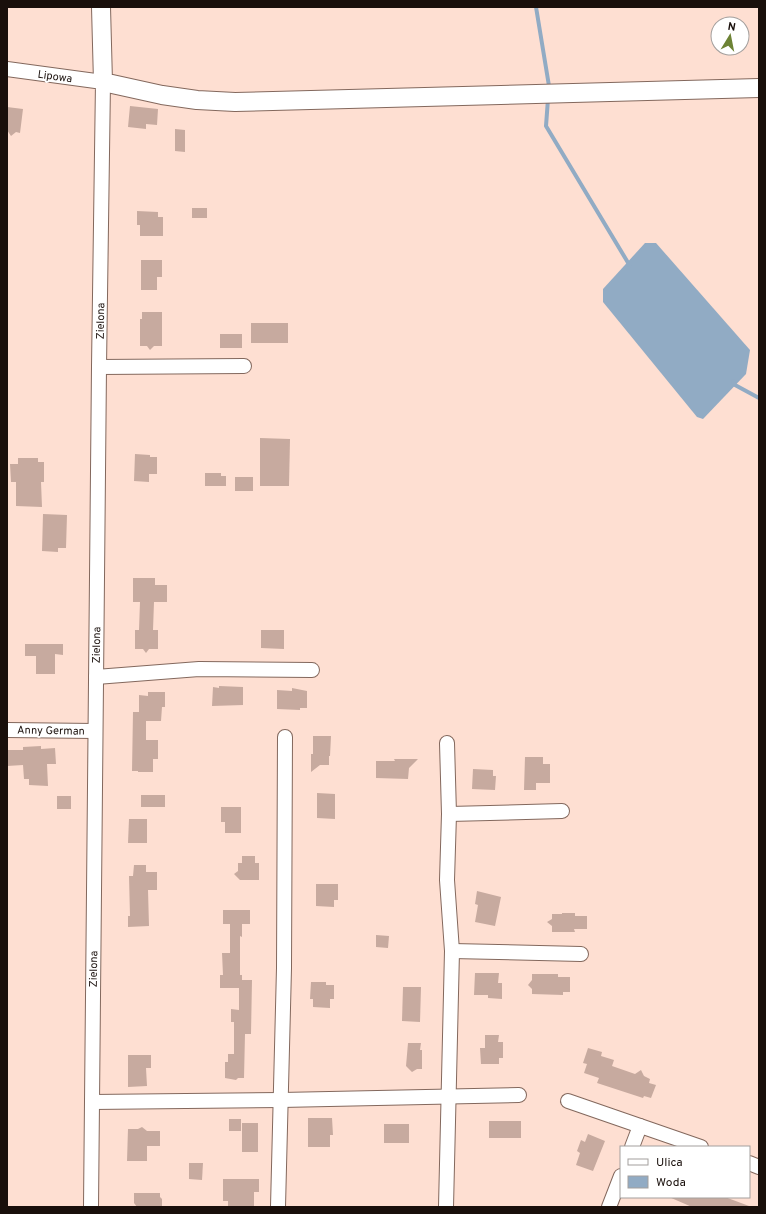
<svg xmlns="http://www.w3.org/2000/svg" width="766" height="1214" viewBox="0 0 766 1214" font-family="Overpass,sans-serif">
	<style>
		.water { fill: #91abc4 }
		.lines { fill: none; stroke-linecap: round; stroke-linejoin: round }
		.stream { stroke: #91abc4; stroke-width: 4 }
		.building { fill: #c7aa9f }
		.minor-casing { stroke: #83685d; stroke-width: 16 }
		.tertiary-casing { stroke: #83685d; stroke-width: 20 }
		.minor { stroke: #fff; stroke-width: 14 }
		.tertiary { stroke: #fff; stroke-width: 18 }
		.labels { text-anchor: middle; stroke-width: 3.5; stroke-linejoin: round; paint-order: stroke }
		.street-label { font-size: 11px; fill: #190f0b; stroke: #fff }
	</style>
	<rect width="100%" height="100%" fill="#fedfd2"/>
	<polygon class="water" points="645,243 656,243 750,350 746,374 703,419 697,417 603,302 603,289"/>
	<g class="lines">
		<g class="stream">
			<polyline points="536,7 549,86"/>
			<polyline points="548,99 546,126 630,266"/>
			<polyline points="733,381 735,385 759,398"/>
		</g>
	</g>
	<g class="building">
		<polygon points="130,106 158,109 157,125 146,124 146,129 128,127"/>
		<polygon points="7,107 23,109 20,133 16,132 11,136 7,130"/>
		<polygon points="175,129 185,130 185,152 175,151"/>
		<rect x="192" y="208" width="15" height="10"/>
		<polygon points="137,211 158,212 158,217 163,217 163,236 140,236 140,225 137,225"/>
		<polygon points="141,260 162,260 162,277 157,277 157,290 141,290"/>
		<polygon points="142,312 162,312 162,346 154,346 150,350 147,346 140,346 140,319 142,319"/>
		<rect x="251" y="323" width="37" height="20"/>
		<rect x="220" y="334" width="22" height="14"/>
		<polygon points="260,438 290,439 289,486 260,486"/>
		<polygon points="135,454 150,455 150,457 157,457 157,474 149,474 149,482 134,481"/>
		<polygon points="18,458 38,458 38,462 44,462 44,482 41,482 42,507 16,506 16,482 11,482 10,464 18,464"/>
		<polygon points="205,473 221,473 221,476 226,476 226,486 205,486"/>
		<rect x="235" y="477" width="18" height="14"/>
		<polygon points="43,514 67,515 66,548 58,548 58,552 42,551"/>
		<polygon points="133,578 155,578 155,585 167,585 167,602 154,602 153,630 158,630 158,649 149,649 146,653 143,649 135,649 135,630 139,630 140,602 133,602"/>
		<polygon points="261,630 284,630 284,649 261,648"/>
		<polygon points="25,644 63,644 63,655 55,654 55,674 36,674 36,656 25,656"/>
		<polygon points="219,686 243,687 243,705 212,706 213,687 219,688"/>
		<polygon points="292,688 307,691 307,708 300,708 300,710 277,709 277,690 292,691"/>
		<polygon points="148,692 165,692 165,707 162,707 161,721 146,721 146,740 158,740 158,759 153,759 153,772 138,772 138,771 132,771 133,712 139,712 139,695 148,696"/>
		<polygon points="313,736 331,736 330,756 329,756 329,765 320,765 311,772 311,754 313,754"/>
		<polygon points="41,746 41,749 55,748 56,764 47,764 48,786 29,785 29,779 24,779 23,765 7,766 7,750 23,750 23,747"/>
		<polygon points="525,757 543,757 543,764 550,764 550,783 536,783 536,790 524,790"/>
		<polygon points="394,759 418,759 409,768 408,779 376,778 376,761 395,761"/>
		<polygon points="473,769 493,770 493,776 496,776 495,790 472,789"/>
		<polygon points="317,793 335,794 335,819 317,818"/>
		<rect x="141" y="795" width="24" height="12"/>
		<rect x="57" y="796" width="14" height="13"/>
		<polygon points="221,807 241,807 241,833 225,833 225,822 221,822"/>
		<polygon points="129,819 147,819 147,843 128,843"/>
		<polygon points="242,856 255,856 255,863 259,863 259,880 240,880 234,874 238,871 238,863 242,863"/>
		<polygon points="134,865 146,865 146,872 157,872 157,890 148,890 149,926 128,927 128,916 130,916 129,876 133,876"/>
		<polygon points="316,884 338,884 338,900 334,900 334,907 316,906"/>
		<polygon points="477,891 501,897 495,926 475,922 478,905 475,904"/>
		<polygon points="223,910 250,910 250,924 242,924 242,937 240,936 240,975 242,975 242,980 252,980 251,1034 245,1034 244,1078 238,1078 236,1080 225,1078 225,1062 228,1062 228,1054 234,1054 234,1022 231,1022 231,1009 239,1010 239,988 220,988 220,975 223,975 222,953 230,953 230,924 223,924"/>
		<polygon points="562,913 575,913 575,916 587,916 587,929 574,929 575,932 552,932 552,926 547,922 552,919 552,914 562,914"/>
		<polygon points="376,935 389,936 388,948 376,947"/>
		<polygon points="475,973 499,973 498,983 502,983 502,999 488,998 488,995 474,995"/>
		<polygon points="532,974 558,974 558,977 570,977 570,992 563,992 563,995 532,994 532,989 528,985 532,980"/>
		<polygon points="311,982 326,982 326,985 334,985 334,999 330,999 330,1008 313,1007 313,999 310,999"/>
		<polygon points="403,987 421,987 420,1022 402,1021"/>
		<polygon points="485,1035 499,1035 498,1042 503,1042 503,1058 499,1058 499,1064 481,1064 480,1048 485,1048"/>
		<polygon points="408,1043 421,1043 420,1050 422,1050 422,1069 417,1069 412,1072 406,1066"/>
		<polygon points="588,1048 602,1052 601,1056 614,1060 612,1066 635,1074 641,1070 644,1076 650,1079 649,1083 656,1085 651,1098 644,1096 643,1098 597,1083 599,1078 584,1073 587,1064 583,1063"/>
		<polygon points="128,1055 151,1055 151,1068 146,1068 147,1086 128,1087"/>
		<polygon points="308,1118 332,1118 333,1135 330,1135 330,1147 308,1147"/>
		<rect x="229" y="1119" width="12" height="12"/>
		<rect x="489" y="1121" width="32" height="17"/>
		<rect x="242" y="1123" width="16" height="29"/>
		<rect x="384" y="1124" width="25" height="19"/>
		<polygon points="142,1127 147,1131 160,1131 160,1146 147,1146 147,1161 127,1161 128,1129 138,1129"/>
		<polygon points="588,1134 605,1141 593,1171 576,1165 580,1153 577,1151 581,1140 585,1142"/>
		<polygon points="189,1163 203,1163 202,1180 189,1179"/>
		<polygon points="223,1179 259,1179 259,1192 254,1192 254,1207 228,1207 228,1201 223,1201"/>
		<polygon points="134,1193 160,1193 160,1197 162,1199 162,1207 137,1207 134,1203"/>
		<polygon points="669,1197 725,1197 749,1206 692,1207"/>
	</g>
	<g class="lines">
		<g class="minor-casing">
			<g id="minor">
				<polyline points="7,69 103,82 99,367 91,1207"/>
				<polyline points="99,367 244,366"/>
				<polyline points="96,677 199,669 312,670"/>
				<polyline points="7,730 95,731"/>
				<polyline points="449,814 562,811"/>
				<polyline points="452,951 581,954"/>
				<polyline points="568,1101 701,1147"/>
				<polyline points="92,1102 281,1100 519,1095"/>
				<polyline points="632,1147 640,1126"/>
				<polyline points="749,1163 759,1167"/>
				<polyline points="278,1207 284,968 285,737"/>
				<polyline points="446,1207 452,951 447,880 449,814 447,743"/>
				<polyline points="609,1207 621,1176"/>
			</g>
		</g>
		<g class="tertiary-casing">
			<polyline id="tertiary" points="101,7 103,82 162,95 197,100 235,102 759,88"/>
		</g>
		<use href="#minor" class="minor"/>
		<use href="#tertiary" class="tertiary"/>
	</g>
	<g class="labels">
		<g class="street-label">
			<text transform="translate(55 76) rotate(8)" y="4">Lipowa</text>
			<text transform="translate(100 321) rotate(-89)" y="4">Zielona</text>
			<text transform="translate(96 645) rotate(-89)" y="4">Zielona</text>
			<text transform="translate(51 730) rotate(1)" y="4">Anny German</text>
			<text transform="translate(93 969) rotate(-89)" y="4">Zielona</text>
		</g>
	</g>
	<rect width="766" height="1214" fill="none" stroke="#190f0b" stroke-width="16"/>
	<rect x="620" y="1146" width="130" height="52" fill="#ffffff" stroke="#a39f9d"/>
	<rect x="628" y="1159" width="20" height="6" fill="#ffffff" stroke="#a39f9d"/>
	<text x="656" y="1166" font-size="12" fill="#190f0b">Ulica</text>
	<rect x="628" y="1176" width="20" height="12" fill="#91abc4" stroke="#a39f9d"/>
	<text x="656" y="1186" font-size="12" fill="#190f0b">Woda</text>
	<g transform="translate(730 36) rotate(10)"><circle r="19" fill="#ffffff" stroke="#a39f9d"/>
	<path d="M0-3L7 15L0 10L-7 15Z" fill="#6d8335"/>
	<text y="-6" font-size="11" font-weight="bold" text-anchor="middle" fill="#190f0b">N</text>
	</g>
</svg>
